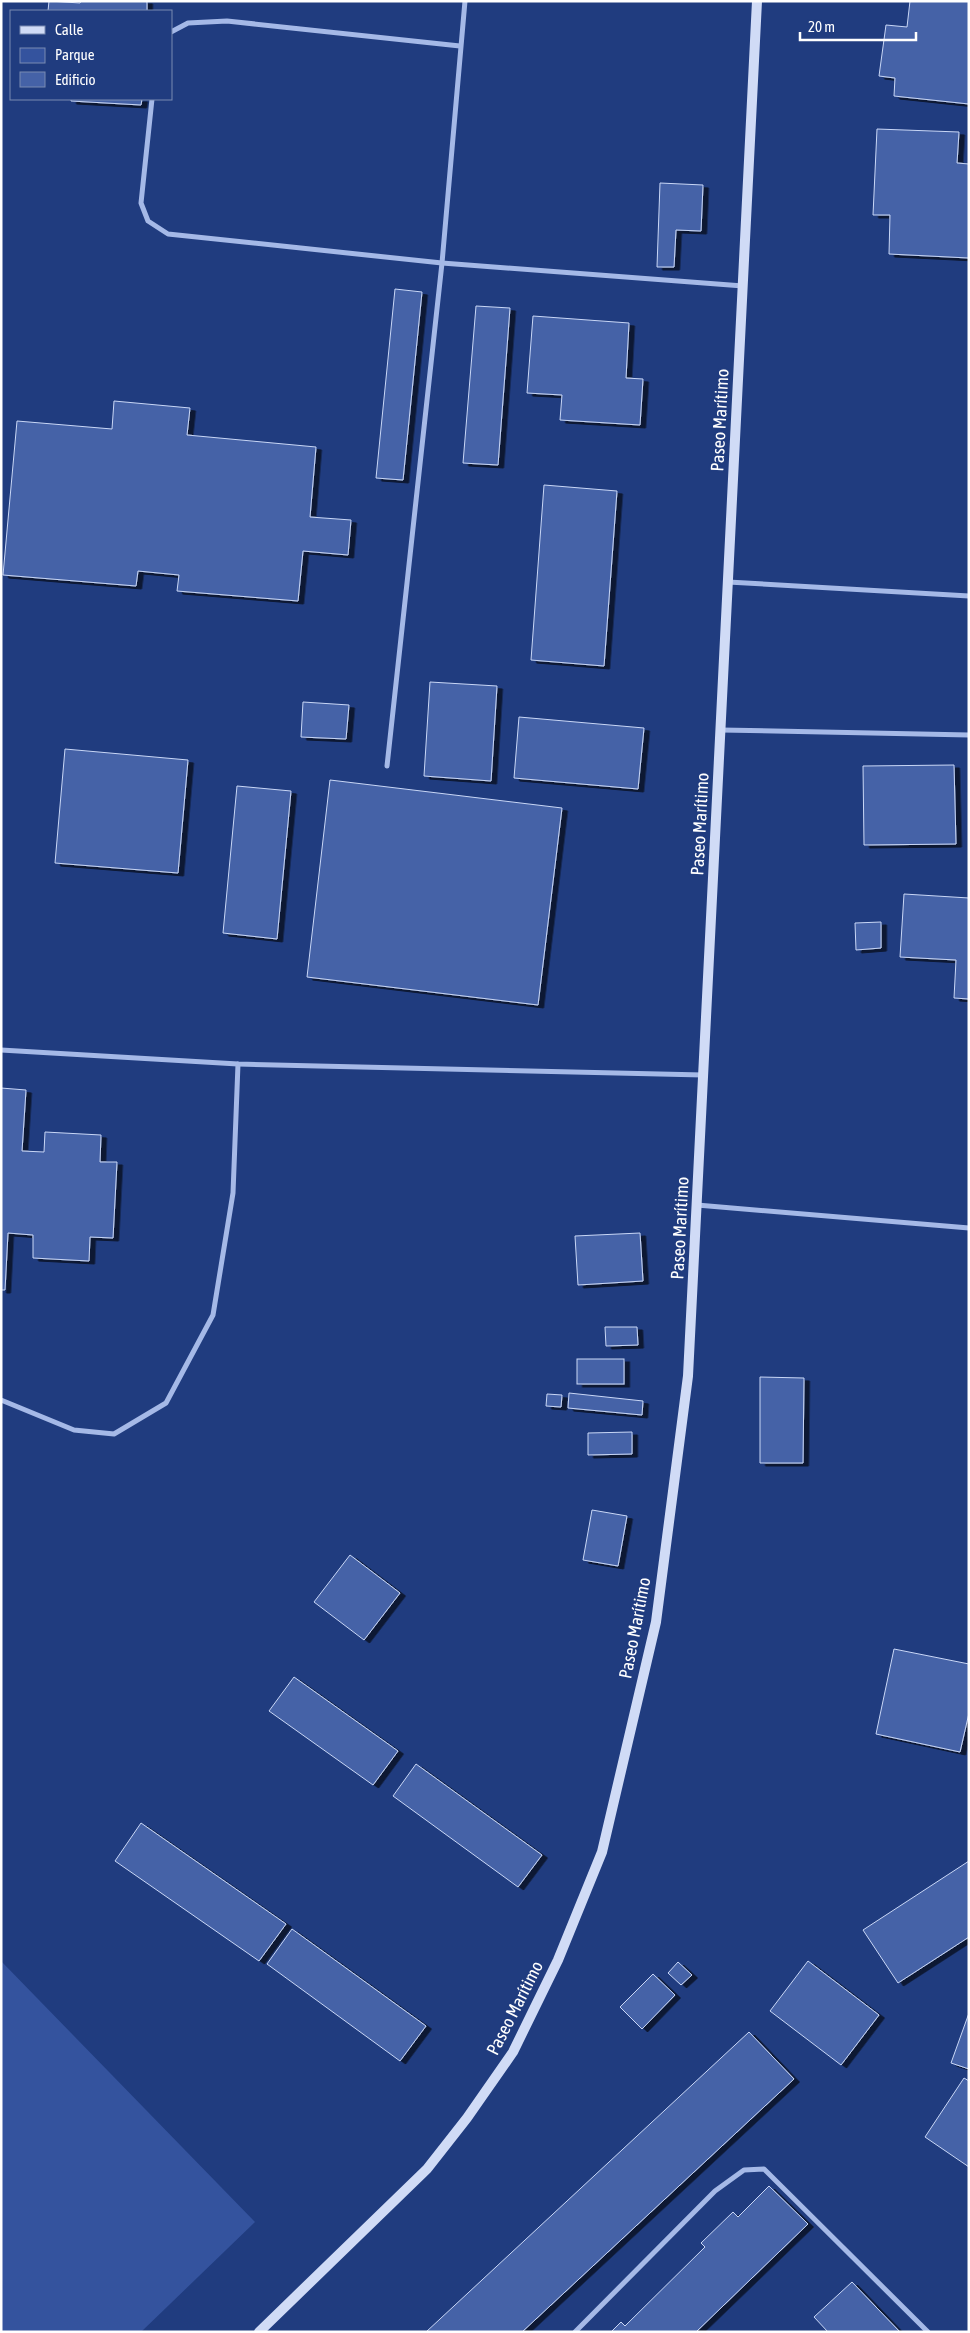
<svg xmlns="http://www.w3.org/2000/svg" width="970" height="2333" viewBox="0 0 970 2333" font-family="'Asap Condensed',sans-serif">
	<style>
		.green { fill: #34539e }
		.building { fill: #4562a7; stroke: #c9d7f6; filter: url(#shadow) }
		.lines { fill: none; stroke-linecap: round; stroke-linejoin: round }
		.street { stroke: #a5b9e7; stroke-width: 5 }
		.secondary { stroke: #d0dbf6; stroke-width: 10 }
		.labels { text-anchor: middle; stroke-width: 4; stroke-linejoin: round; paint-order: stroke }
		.street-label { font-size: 18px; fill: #fff; stroke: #203c7f }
	</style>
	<defs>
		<filter id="shadow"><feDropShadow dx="5.5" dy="3" stdDeviation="0" flood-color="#0009"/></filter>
	</defs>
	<rect width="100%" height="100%" fill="#203c7f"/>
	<polygon class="green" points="1,1961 255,2222 141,2332 1,2332"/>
	<g class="building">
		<polygon points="49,1 80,3 81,1 147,1 147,11 48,11"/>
		<polygon points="910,1 969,1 969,104 894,96 895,78 879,76 886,25 907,27"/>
		<polygon points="71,99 142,99 141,105 71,101"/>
		<polygon points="877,129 959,132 957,163 969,164 969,258 889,254 890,215 873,215"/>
		<polygon points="660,183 703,185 701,231 676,230 674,267 657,267"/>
		<polygon points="395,289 422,292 403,480 376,478"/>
		<polygon points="476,306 510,308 498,465 463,463"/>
		<polygon points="533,316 629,323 626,378 643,379 640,425 560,420 562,395 527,393"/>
		<polygon points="114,401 190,408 187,435 316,447 310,517 351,520 348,555 303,551 298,601 177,591 179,575 138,571 136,586 3,575 17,421 112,429"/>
		<polygon points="544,485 617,491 604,666 531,660"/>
		<polygon points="430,682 497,686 491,781 424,776"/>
		<polygon points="303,702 349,705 346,739 301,737"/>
		<polygon points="519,717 644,728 638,789 514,778"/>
		<polygon points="65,749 188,760 178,873 55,863"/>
		<polygon points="954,765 956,844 864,845 863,766"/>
		<polygon points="330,780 562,808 538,1005 307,977"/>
		<polygon points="237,786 291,791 277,939 223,933"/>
		<polygon points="904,894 969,898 969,999 954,998 956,960 900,957"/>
		<polygon points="881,922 881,948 856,950 855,923"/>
		<polygon points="1,1088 26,1090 22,1151 44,1152 45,1132 101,1135 100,1162 117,1162 113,1238 90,1237 89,1261 33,1258 33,1235 8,1233 5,1290 1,1290"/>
		<polygon points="640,1233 643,1281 578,1285 575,1236"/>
		<polygon points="605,1327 637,1327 638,1345 606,1346"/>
		<rect x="577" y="1359" width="47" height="25"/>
		<polygon points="760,1377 804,1378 803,1463 760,1463"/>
		<polygon points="569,1393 643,1401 642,1415 568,1408"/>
		<polygon points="547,1394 562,1395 561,1407 546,1406"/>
		<polygon points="632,1432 632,1454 588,1455 588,1433"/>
		<polygon points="592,1510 627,1516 618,1566 583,1560"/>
		<polygon points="350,1555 400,1593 364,1640 314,1602"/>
		<polygon points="894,1649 969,1664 969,1713 960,1752 876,1734"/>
		<polygon points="294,1677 398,1751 373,1785 269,1711"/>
		<polygon points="416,1764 542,1855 518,1887 393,1796"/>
		<polygon points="141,1823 286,1924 259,1961 115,1861"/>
		<polygon points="969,1861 969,1937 898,1983 863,1930"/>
		<polygon points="292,1929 426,2026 400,2061 267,1964"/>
		<polygon points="808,1961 879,2015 841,2065 770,2011"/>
		<polygon points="678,1962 692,1975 681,1985 668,1973"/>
		<polygon points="653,1974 675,1995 642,2029 620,2007"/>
		<polygon points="969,2013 969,2069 951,2063"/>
		<polygon points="749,2032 794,2079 522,2332 426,2332"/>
		<polygon points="964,2078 969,2081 969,2167 925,2137"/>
		<polygon points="769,2186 808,2224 696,2332 611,2332 621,2322 625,2326 705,2247 701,2243 733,2212 738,2217"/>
		<polygon points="852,2282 900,2332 828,2332 814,2317"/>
	</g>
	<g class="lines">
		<g class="street">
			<polyline points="171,32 188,23 227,21 460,46"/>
			<polyline points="152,99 141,203 148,221 168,234 442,263 743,286"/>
			<polyline points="728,582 969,596"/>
			<polyline points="721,730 969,735"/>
			<polyline points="387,766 442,263 465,1"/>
			<polyline points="1,1050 238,1064 703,1075"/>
			<polyline points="697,1205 969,1228"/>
			<polyline points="1,1400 74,1430 114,1434 166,1403 213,1315 233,1193 238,1064"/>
			<polyline points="575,2332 715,2191 744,2170 764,2169 928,2332"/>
		</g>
		<polyline class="secondary" points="259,2332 427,2169 467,2118 513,2052 558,1960 602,1852 656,1622 688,1376 757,1"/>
	</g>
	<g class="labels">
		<g class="street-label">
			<text transform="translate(720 420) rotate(-87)" y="6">Paseo Marítimo</text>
			<text transform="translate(700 824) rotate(-87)" y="6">Paseo Marítimo</text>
			<text transform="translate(680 1228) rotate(-87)" y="6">Paseo Marítimo</text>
			<text transform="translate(635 1628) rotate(-79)" y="6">Paseo Marítimo</text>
			<text transform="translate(515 2008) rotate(-63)" y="6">Paseo Marítimo</text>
		</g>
	</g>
	<rect width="970" height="2333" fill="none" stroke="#ffffff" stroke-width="5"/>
	<rect x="10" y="10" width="162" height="90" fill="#203c7f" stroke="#798ab2"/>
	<rect x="20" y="26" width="25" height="8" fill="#d0dbf6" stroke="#798ab2"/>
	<text x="55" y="35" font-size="15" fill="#ffffff">Calle</text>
	<rect x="20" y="48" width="25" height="15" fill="#34539e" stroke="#798ab2"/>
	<text x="55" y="60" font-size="15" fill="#ffffff">Parque</text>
	<rect x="20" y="72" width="25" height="15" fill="#4562a7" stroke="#798ab2"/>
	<text x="55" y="85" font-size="15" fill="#ffffff">Edificio</text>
	<path d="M800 32v8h116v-8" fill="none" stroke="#ffffff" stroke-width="2.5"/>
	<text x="808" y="32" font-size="15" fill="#ffffff" stroke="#203c7f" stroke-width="4" paint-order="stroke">20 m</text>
</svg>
